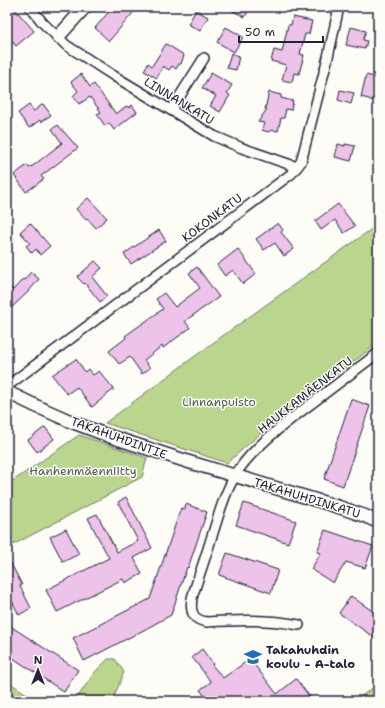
<svg xmlns="http://www.w3.org/2000/svg" width="385" height="708" viewBox="0 0 385 708" font-family="'Shantell Sans',sans-serif">
	<style>
		.green { fill: #bad58d; stroke: #6e7c64 }
		.building { fill: #edc3e9; stroke: #22223b }
		.lines { fill: none; stroke-linecap: round; stroke-linejoin: round }
		.street-casing { stroke: #22223b; stroke-width: 12 }
		.secondary-casing { stroke: #22223b; stroke-width: 15 }
		.street { stroke: #fdfcf7; stroke-width: 9 }
		.secondary { stroke: #fdfcf7; stroke-width: 12 }
		.labels { text-anchor: middle; stroke-width: 3; stroke-linejoin: round; paint-order: stroke }
		.street-label { font-size: 12px; fill: #22223b; stroke: #fdfcf7 }
		.park-label { font-size: 12px; fill: #505854; stroke: #fdfcf7 }
		.poi-label { font-size: 12px; font-weight: bold; fill: #22223b; stroke: #fdfcf7; text-anchor: start }
	</style>
	<rect width="100%" height="100%" fill="#fdfcf7"/>
	<filter id="ink" filterUnits="userSpaceOnUse"><feTurbulence type="fractalNoise" baseFrequency=".025" numOctaves="2"/><feDisplacementMap in="SourceGraphic" scale="8" xChannelSelector="R" yChannelSelector="G"/><feConvolveMatrix kernelMatrix="1 2 1 2 8 2 1 2 1" color-interpolation-filters="sRGB"/></filter>
	<g filter="url(#ink)">
		<g class="green">
			<polygon points="378,215 378,343 275,421 227,463 105,423 210,345 373,228"/>
			<polygon points="79,435 147,458 142,477 7,548 7,485"/>
			<polygon points="108,659 115,659 124,672 114,697 114,701 75,701 94,673"/>
			<polygon points="7,681 33,698 34,701 8,701 7,700"/>
			<polygon points="375,686 378,690 378,701 355,701"/>
		</g>
		<g class="building">
			<polygon points="7,7 13,7 34,31 16,46 7,35"/>
			<polygon points="113,7 138,7 109,41 95,28"/>
			<polygon points="225,7 250,7 245,17"/>
			<polygon points="196,10 208,17 200,31 188,24"/>
			<polygon points="293,17 312,21 309,34 305,34 300,54 304,55 299,74 294,73 292,82 282,80 286,65 271,61 274,50 282,52 288,25 291,25"/>
			<polygon points="226,27 243,37 234,52 217,42"/>
			<polygon points="351,27 366,31 363,40 367,41 365,49 346,45"/>
			<polygon points="166,44 184,55 181,64 179,64 176,69 172,66 169,70 163,66 157,78 144,71 148,63 152,66"/>
			<polygon points="231,53 239,56 236,70 227,68"/>
			<polygon points="211,73 232,85 227,93 230,95 220,112 210,106 216,96 202,88"/>
			<polygon points="81,74 90,87 94,84 116,114 127,106 129,108 132,105 137,112 114,130 109,123 105,126 97,114 101,112 90,97 79,104 73,96 78,91 71,82"/>
			<polygon points="366,75 378,78 378,98 375,101 370,100 369,99 361,97"/>
			<polygon points="340,90 354,93 351,104 338,100"/>
			<polygon points="269,92 281,95 281,98 293,101 291,110 286,109 284,118 281,118 278,131 272,130 268,132 262,130 264,123 258,122 267,109 265,109"/>
			<polygon points="43,104 51,115 41,122 40,120 29,128 18,113 29,105 34,111"/>
			<polygon points="58,125 78,148 41,176 44,179 26,192 14,175 27,165 29,168 34,165 62,143 52,129"/>
			<polygon points="338,144 345,146 345,144 355,146 351,161 335,157"/>
			<polygon points="88,198 107,218 96,228 87,218 86,220 76,209"/>
			<polygon points="338,204 355,226 344,233 335,220 321,230 315,221"/>
			<polygon points="30,223 50,246 40,255 36,249 32,253 26,246 30,243 20,232"/>
			<polygon points="278,223 283,230 281,232 294,249 284,256 275,243 264,250 256,239"/>
			<polygon points="159,230 166,241 131,264 124,254"/>
			<polygon points="238,249 256,274 243,284 233,270 225,276 217,265"/>
			<polygon points="95,261 102,268 92,277 107,296 100,302 85,283 84,284 77,277"/>
			<polygon points="197,267 219,297 185,321 190,328 163,348 162,346 144,360 150,368 142,374 130,357 119,364 109,351 126,338 125,336 163,309 156,299 164,293 175,307 200,288 189,273"/>
			<polygon points="31,272 39,279 29,291 7,312 7,283 13,290 23,279 24,280"/>
			<polygon points="76,359 85,372 88,369 93,375 99,371 114,389 92,407 77,387 67,394 52,375"/>
			<polygon points="351,399 370,406 343,486 324,479"/>
			<polygon points="45,427 54,439 37,452 28,440"/>
			<polygon points="126,497 152,548 134,558 142,574 125,583 123,579 57,612 46,590 109,558 88,518 97,514 117,552 138,541 118,502"/>
			<polygon points="244,503 296,521 288,543 236,525"/>
			<polygon points="186,504 207,512 188,568 187,567 171,615 140,632 84,661 73,638 150,599 181,508 185,509"/>
			<polygon points="66,529 79,554 63,562 50,537"/>
			<polygon points="325,530 373,546 365,568 346,562 333,583 311,569 321,553 317,552"/>
			<polygon points="227,553 278,570 271,593 219,575"/>
			<polygon points="7,556 22,585 20,586 31,608 19,615 10,597 7,599"/>
			<polygon points="351,596 378,615 378,640 339,613"/>
			<polygon points="7,624 78,670 64,692 7,654"/>
			<polygon points="202,649 213,664 212,665 223,678 250,659 277,694 296,679 313,701 209,701 200,690 211,682 192,657"/>
		</g>
		<g class="lines">
			<g class="street-casing">
				<g id="street">
					<polyline points="30,7 43,23 66,45 114,76 214,136 242,148 297,167"/>
					<polyline points="171,110 204,58"/>
					<polyline points="7,387 10,384 291,174 301,162 328,57 339,7"/>
					<path d="M299 625C268 619 238 620 207 622 192 620 190 611 192 598 198 578 205 559 211 539 219 515 225 489 240 468 253 450 273 433 291 419L378 353"/>
				</g>
			</g>
			<g class="secondary-casing">
				<g id="secondary">
					<polyline points="58,37 85,7"/>
					<polyline points="7,392 36,406 72,422 109,436 189,462 339,507 365,516 378,522"/>
				</g>
			</g>
			<use href="#street" class="street"/>
			<use href="#secondary" class="secondary"/>
		</g>
	</g>
	<defs>
		<g id="school-bare" transform="scale(1.38)"><path d="M0-5L7-2L0 1L-7-2ZM-4 1L0 2.5L4 1V4Q0 6-4 4Z" fill="#1f6fb2" stroke="#fdfcf7" stroke-width="2.5" paint-order="stroke"/></g>
	</defs>
	<g fill-rule="evenodd">
		<use href="#school-bare" x="253" y="657"/>
	</g>
	<g class="labels">
		<g class="street-label">
			<text transform="translate(179 101) rotate(31)" y="4">LINNANKATU</text>
			<text transform="translate(212 218) rotate(-37)" y="4">KOKONKATU</text>
			<text transform="translate(305 395) rotate(-38)" y="4">HAUKKAMÄENKATU</text>
			<text transform="translate(119 438) rotate(20)" y="4">TAKAHUHDINTIE</text>
			<text transform="translate(307 498) rotate(17)" y="4">TAKAHUHDINKATU</text>
		</g>
		<g class="park-label">
			<text x="219" y="406">Linnanpuisto</text>
			<text x="83" y="475">Hanhenmäenniitty</text>
		</g>
		<g class="poi-label">
			<text x="266" y="654">Takahuhdin<tspan x="266" dy="14">koulu - A-talo</tspan></text>
		</g>
	</g>
	<rect width="385" height="708" fill="none" stroke="#fdfcf7" stroke-width="24"/>
	<rect x="12" y="12" width="361" height="684" fill="none" stroke="#22223b" stroke-width="1.5" filter="url(#ink)"/>
	<g transform="translate(38 670)" stroke="#fdfcf7" stroke-width="3" paint-order="stroke">
	<path d="M0-3L7 15L0 10L-7 15Z" fill="#22223b"/>
	<text y="-6" font-size="11" font-weight="bold" text-anchor="middle" fill="#22223b">N</text>
	</g>
	<path d="M239 36v6h84v-6" fill="none" stroke="#22223b" stroke-width="2"/>
	<text x="245" y="36" font-size="12" fill="#22223b" stroke="#fdfcf7" stroke-width="3" paint-order="stroke">50 m</text>
</svg>
